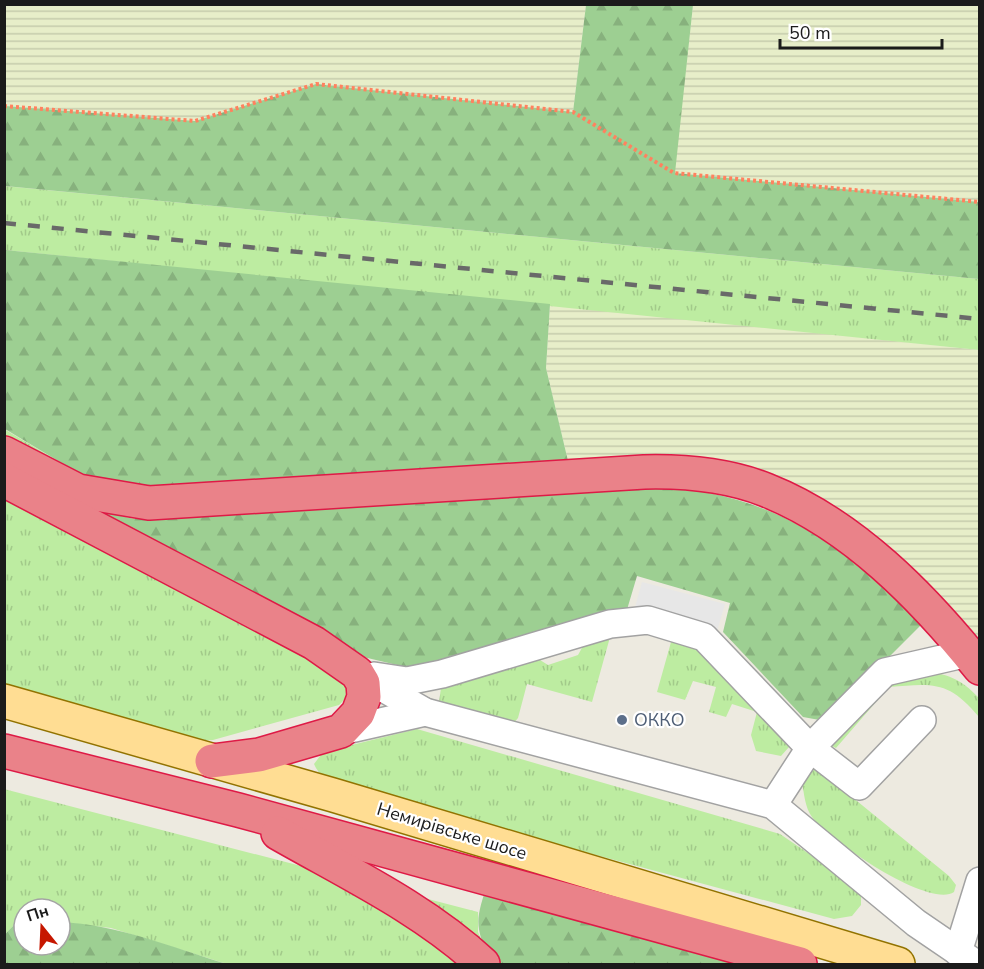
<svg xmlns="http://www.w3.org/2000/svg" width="984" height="969" viewBox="0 0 984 969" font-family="'Nunito Sans',sans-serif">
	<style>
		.farmland { fill: url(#farmland-rules) }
		.grass { fill: url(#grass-tufts) }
		.forest { fill: url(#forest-firs) }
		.parking { fill: #e7e7e7 }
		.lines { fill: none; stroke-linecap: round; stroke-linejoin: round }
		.minor-casing { stroke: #a2a2a2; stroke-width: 30 }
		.major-casing { stroke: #927300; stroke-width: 36 }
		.highway-casing { stroke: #de1a46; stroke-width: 36 }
		.path { stroke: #ff825f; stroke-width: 4; stroke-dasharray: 3 3; stroke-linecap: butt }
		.minor { stroke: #fff; stroke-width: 27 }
		.major { stroke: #ffdd93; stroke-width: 33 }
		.highway { stroke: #ea8289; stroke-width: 33 }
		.rail { stroke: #696969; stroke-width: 4.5; stroke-dasharray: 12 12; stroke-linecap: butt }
		.service-dot { fill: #5c6f8a; stroke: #fff; stroke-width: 2 }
		.labels { text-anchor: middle; stroke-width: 4.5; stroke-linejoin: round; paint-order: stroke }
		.service-label { font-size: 18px; fill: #4e5e75; stroke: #fff; text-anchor: start }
		.street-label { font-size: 18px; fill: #1b1b1b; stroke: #fff }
	</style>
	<defs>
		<pattern id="farmland-rules" width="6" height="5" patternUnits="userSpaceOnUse" patternTransform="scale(1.5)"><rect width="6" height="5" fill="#e7eec9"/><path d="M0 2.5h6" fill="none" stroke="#c6ccac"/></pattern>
		<pattern id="grass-tufts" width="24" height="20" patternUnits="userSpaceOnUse" patternTransform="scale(1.5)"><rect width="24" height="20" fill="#bdeca1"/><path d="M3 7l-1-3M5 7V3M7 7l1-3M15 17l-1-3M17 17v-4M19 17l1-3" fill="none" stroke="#a2ca8a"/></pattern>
		<pattern id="forest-firs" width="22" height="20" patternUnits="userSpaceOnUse" patternTransform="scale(1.5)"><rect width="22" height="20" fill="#9dcf92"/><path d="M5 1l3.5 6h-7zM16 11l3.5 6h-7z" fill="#87b17d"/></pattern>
	</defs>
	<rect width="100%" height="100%" fill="#edeae0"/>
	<g class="farmland">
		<polygon points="4,5 586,5 573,112 316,84 195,121 5,106"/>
		<polygon points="693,5 979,5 979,202 674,173"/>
		<polygon points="550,304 979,350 979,655 831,513 568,461 546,368"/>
	</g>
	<g class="grass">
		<polygon points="4,186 979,279 979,350 5,250"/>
		<polygon points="4,429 80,474 151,490 134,519 81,506 318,636 348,689 346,698 339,705 213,740 198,741 5,698"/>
		<polygon points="612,630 592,702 527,684 518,718 512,725 439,702 441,688 532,655 548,665 578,655 588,637"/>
		<polygon points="673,635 700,642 791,739 789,747 781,756 756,751 751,735 757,712 732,704 726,717 709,712 716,687 693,681 685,700 657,692"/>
		<path d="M921 671C948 674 960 678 979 698V717C949 681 934 683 889 687L836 748 828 744 889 679Z"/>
		<path d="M417 729 780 834 852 883 861 893V905L852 916 834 919 377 796C356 790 323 786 314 764L323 752Z"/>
		<path d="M814 766 949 876 956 885 954 892C929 909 828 840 812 817 805 808 804 793 802 782Z"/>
		<polygon points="4,789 478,912 478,932 491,964 227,964 111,928 60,922 60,909 24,909 24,922 15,924 5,934"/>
	</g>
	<g class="forest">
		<polygon points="586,5 693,5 675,173 979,202 979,279 5,186 5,106 195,121 316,84 573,112"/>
		<polygon points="5,250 550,304 546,368 568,461 151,490 80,474 5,429"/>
		<path d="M644 484C772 494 833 535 921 625L825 721 803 717 723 632 730 603 637 576 626 613 410 668 359 656 80 506 134 519Z"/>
		<path d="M489 879 799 964H491C474 923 475 922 489 879Z"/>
		<path d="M24 922V945H60V922C117 924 173 948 227 964H5V934L15 924Z"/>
	</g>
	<polygon class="parking" points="642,582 725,604 717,631 700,642 634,611"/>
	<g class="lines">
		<g class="minor-casing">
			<g id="minor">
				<polyline points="357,673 425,712 773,805 916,923 976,964"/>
				<polyline points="374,676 407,681 442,674 610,624 648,620 704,637 810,748 773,805"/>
				<polyline points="922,720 859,786 810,748 885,672 968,653"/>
				<polyline points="341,731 425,712"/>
				<polyline points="958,952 980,881"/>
			</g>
		</g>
		<g class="major-casing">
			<polyline id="major" points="4,701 333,795 898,964"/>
		</g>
		<g class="highway-casing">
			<g id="highway">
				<path d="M4 453 78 491 149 503 644 472C684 471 728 475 766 490 852 524 923 597 980 668"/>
				<polyline points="4,480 314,643 357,673 363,683 364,697 358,713 341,731 259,755 212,761"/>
				<polyline points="4,751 238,810 800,964"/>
				<path d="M278 833C348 873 424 909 483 964"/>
			</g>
		</g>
		<polyline class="path" points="4,106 195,121 316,84 573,112 674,173 980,202"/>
		<use href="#minor" class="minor"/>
		<use href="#major" class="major"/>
		<use href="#highway" class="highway"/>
		<polyline class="rail" points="4,223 980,319"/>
	</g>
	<circle class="service-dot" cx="622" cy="720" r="6"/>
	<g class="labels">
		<g class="service-label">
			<text x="634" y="726">ОККО</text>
		</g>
		<g class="street-label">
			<text transform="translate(452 831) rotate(17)" y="6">Немирівське шосе</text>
		</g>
	</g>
	<rect width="984" height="969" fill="none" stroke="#1b1b1b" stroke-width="12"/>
	<g transform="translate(42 927) rotate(342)"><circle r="28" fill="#ffffff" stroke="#a4a4a4" stroke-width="1.5"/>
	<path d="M0-4.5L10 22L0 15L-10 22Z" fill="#c61700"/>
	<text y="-9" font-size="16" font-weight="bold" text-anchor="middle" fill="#1b1b1b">Пн</text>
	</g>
	<path d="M780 39v9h162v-9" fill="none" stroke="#1b1b1b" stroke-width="3"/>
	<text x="789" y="39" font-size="18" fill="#1b1b1b" stroke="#ffffff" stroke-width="4.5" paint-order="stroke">50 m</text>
</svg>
